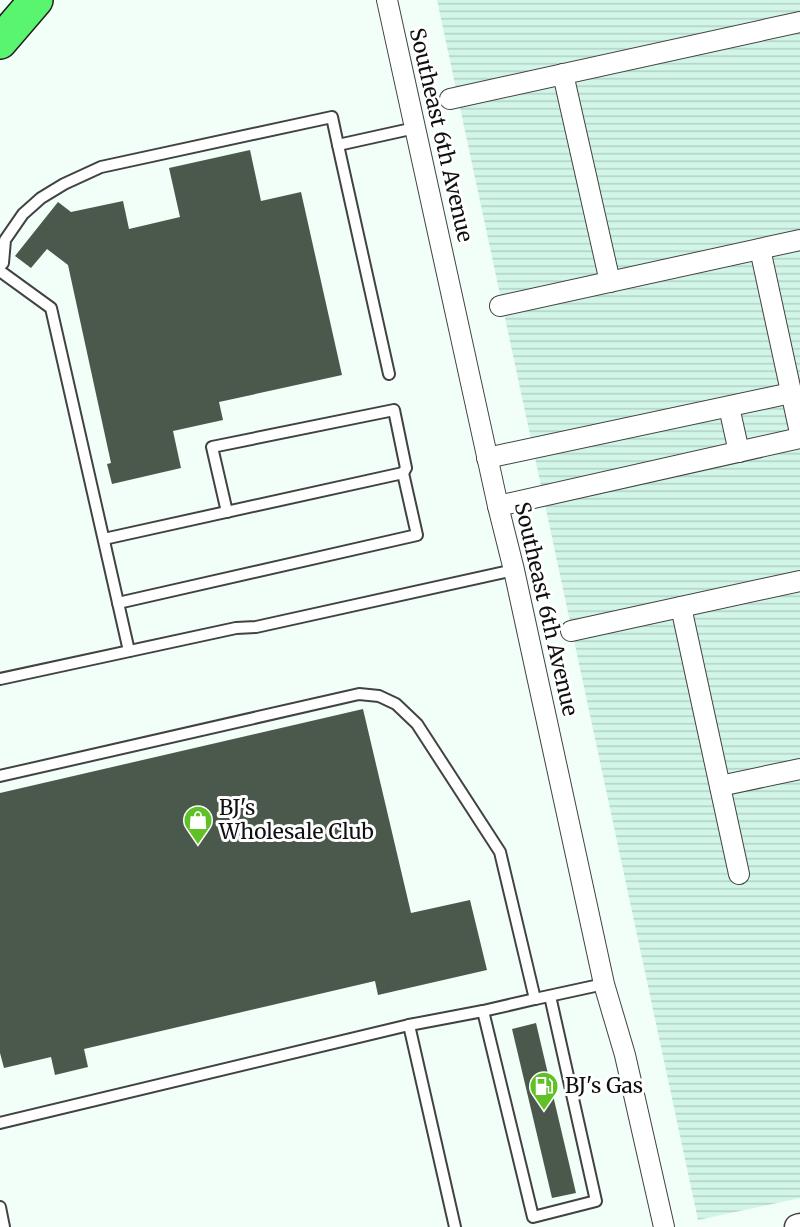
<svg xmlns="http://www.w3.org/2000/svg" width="800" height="1227" viewBox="0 0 800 1227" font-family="Merriweather,serif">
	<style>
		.farmland { fill: url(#farmland-rules) }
		.building { fill: #4b584c }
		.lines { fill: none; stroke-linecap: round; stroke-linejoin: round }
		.service-casing { stroke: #424242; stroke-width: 14 }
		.minor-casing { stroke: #424242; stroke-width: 22 }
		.tertiary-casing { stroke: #424242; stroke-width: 27 }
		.motorway-casing { stroke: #202020; stroke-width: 36 }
		.service { stroke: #fff; stroke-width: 10 }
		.minor { stroke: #fff; stroke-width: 20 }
		.tertiary { stroke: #fff; stroke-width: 24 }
		.motorway { stroke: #5af56e; stroke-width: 33 }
		.labels { text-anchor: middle; stroke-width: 6; stroke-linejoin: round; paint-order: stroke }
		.street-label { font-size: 21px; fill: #0f0f0f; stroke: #fff }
		.poi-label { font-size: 21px; fill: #0f0f0f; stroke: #fff; text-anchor: start }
	</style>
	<defs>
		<pattern id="farmland-rules" width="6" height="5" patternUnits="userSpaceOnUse" patternTransform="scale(1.5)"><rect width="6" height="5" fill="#d1f5e6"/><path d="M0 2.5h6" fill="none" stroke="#b2d1c4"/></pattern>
	</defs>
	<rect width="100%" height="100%" fill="#f2fff8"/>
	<polygon class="farmland" points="437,0 800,0 800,1198 698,1220"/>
	<g class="building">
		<polygon points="250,150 261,201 301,192 342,375 219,402 223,420 173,431 181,468 112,484 107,464 111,463 68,265 47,249 31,268 15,256 58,202 71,212 123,201 129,229 180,217 169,168"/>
		<polygon points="363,709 411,913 470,900 487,970 378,995 375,981 84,1049 88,1067 55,1075 51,1057 4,1068 0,1053 0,793"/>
		<polygon points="536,1023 576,1193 552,1198 512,1029"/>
	</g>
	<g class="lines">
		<g class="service-casing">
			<g id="service">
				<polyline points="0,266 3,263 5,240 23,214 41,198 64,184 101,167 332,117 338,145"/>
				<polyline points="0,271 51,308 129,651"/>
				<polyline points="389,374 338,145 415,128"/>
				<polyline points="227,512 212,447 394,410 406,468 403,473"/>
				<polyline points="104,539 403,473 417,535 118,603"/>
				<polyline points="0,679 236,628 256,627 514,570"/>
				<polyline points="0,776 359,694 379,696 396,704 417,724 500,852 535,999 604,984"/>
				<polyline points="483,1011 533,1217 596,1201 550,996"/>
				<polyline points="409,1025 455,1227"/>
				<polyline points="0,1123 409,1025 483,1011 535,999"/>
				<polyline points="0,1207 4,1227"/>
			</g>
		</g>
		<g class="minor-casing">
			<g id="minor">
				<polyline points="387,0 498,506 514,570 604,984 625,1055 664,1227"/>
				<polyline points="563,74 610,282"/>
				<polyline points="450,99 800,22"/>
				<polyline points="760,249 800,433"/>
				<polyline points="500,306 800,240"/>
				<polyline points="729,407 739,452"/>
				<polyline points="487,458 791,393"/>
				<polyline points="498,506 800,438"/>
				<polyline points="681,607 739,874"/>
				<polyline points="571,631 800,581"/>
				<polyline points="720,786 800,769"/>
			</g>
		</g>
		<g class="tertiary-casing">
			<polyline id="tertiary" points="797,1227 800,1226"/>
		</g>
		<g class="motorway-casing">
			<polyline id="motorway" points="0,42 36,0"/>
		</g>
		<use href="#service" class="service"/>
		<use href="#minor" class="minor"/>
		<use href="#tertiary" class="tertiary"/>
		<use href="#motorway" class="motorway"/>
	</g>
	<defs>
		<g id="shop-pin" transform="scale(1.5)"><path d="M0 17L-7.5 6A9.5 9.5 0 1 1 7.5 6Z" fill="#60c126" stroke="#fff"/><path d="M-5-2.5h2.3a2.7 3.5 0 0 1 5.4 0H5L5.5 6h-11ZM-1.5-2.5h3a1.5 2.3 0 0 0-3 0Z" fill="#fff"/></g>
		<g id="fuel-pin" transform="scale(1.5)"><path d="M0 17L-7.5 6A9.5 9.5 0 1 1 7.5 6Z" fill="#60c126" stroke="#fff"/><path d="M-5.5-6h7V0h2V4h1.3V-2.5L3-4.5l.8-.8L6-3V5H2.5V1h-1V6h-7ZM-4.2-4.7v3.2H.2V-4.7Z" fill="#fff"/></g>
	</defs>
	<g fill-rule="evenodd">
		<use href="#shop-pin" x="198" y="820"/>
		<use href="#fuel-pin" x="544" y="1086"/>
	</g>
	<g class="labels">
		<g class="street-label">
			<text transform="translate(441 135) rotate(77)" y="7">Southeast 6th Avenue</text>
			<text transform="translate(546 609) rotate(77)" y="7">Southeast 6th Avenue</text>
		</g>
		<g class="poi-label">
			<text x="219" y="815">BJ's<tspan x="219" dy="24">Wholesale Club</tspan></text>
			<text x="565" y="1093">BJ's Gas</text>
		</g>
	</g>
</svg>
